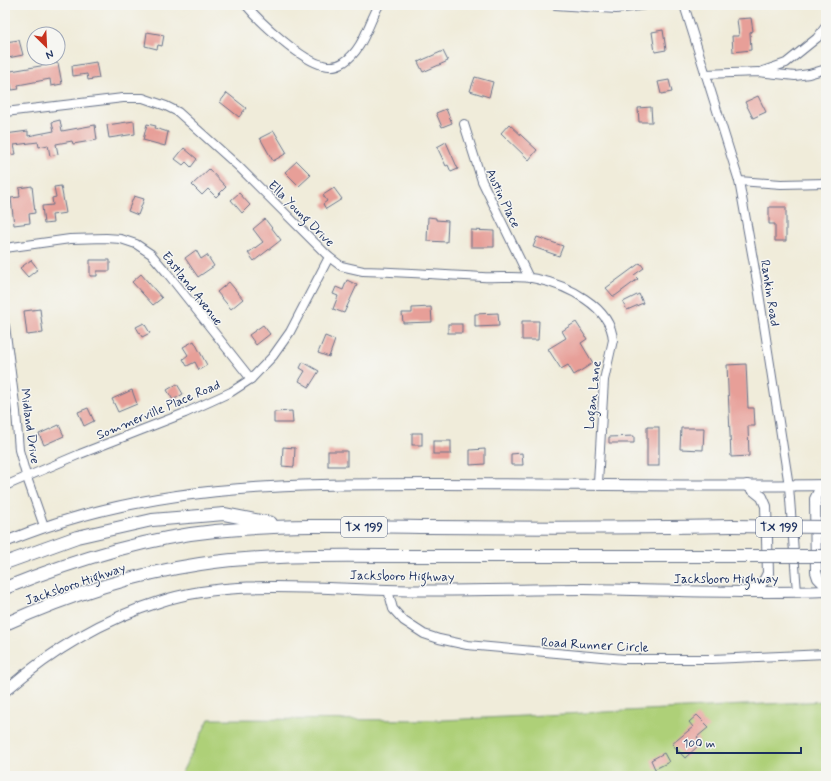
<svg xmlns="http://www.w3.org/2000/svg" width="831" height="781" viewBox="0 0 831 781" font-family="Mynerve,sans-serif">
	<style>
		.green { fill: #aed078; stroke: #64806b }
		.building { fill: #e79f98 }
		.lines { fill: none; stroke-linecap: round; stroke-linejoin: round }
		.minor-casing { stroke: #667189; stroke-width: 10 }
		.major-casing { stroke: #667189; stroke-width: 12 }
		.highway-casing { stroke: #667189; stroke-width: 14 }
		.minor { stroke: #fff; stroke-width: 8 }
		.major { stroke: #fff; stroke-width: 10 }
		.highway { stroke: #fff; stroke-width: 12 }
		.highway-bridge-casing { stroke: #667189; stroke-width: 14; stroke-linecap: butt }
		.highway-bridge { stroke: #fff; stroke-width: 12 }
		.labels { text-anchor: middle; stroke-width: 3; stroke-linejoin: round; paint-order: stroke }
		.shield { fill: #f6f6f2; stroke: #5d6b8a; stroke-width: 1 }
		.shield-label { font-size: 12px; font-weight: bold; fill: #1b2f5e }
		.street-label { font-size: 13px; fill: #1b2f5e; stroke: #f6f6f2 }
	</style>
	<rect width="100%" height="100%" fill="#f6f6f2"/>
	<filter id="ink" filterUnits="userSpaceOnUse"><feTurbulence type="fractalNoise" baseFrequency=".025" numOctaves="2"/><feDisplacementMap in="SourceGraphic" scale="8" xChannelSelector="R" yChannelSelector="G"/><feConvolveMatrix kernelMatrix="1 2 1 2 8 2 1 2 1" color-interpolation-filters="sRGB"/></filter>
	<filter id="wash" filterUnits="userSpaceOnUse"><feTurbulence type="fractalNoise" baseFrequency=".012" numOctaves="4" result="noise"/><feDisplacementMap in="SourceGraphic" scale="16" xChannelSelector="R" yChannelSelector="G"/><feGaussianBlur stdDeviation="0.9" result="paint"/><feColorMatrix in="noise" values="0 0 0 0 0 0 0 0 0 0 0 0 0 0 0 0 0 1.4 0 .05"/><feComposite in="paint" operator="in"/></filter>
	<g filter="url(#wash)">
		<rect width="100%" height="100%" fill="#f0ecda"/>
		<polygon class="green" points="826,701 826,776 180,776 209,719 444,720"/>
		<g id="blocks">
			<g class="building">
				<polygon points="751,18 753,31 750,32 751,50 733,52 732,36 739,36 737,19"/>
				<polygon points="663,30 666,50 655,52 652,32"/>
				<polygon points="147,32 164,35 162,46 158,45 157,49 145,46"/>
				<polygon points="19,40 23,55 8,58 5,42"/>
				<polygon points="443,51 448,61 423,72 418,62"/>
				<polygon points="96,62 99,78 88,80 87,74 73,76 72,66"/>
				<polygon points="58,63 62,84 51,86 50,79 18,85 19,89 12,90 11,84 5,85 5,72"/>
				<polygon points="475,77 493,82 489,97 470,91"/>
				<polygon points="669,80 672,92 661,94 658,82"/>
				<polygon points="227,93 246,108 239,117 220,102"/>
				<polygon points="758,96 766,112 753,118 745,102"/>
				<polygon points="651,107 652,122 639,122 638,108"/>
				<polygon points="446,109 452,123 442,127 436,113"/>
				<polygon points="60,120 62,131 95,125 97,140 73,144 72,141 56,144 58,154 50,156 48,145 39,147 38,142 14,145 16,154 5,155 5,134 28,131 28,136 54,131 52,122"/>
				<polygon points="134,121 135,134 109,138 107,125"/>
				<polygon points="147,124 156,126 155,128 168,132 165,146 143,140"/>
				<polygon points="509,124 537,150 529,160 501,133"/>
				<polygon points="274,131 287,153 273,161 260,138"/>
				<polygon points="446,142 458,169 451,172 448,165 446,166 437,147"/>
				<polygon points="184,148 197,159 191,167 186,162 183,165 175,159"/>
				<polygon points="297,161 311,175 299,186 285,172"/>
				<polygon points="209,169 226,187 216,197 208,189 202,195 192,185"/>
				<polygon points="32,186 35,213 29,214 30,223 14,225 11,198 20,197 19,188"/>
				<polygon points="61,186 66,213 52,215 53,223 44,224 42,206 53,205 52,198 56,197 54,187"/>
				<polygon points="334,188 342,199 326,209 323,204 327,201 323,195"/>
				<polygon points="239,193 250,205 242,213 231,200"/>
				<polygon points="134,196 144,199 138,215 128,211"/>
				<polygon points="769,207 786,207 786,241 775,241 775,224 769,224"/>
				<polygon points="428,217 436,218 436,220 448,221 447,242 427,241"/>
				<polygon points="265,219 281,240 254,261 248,253 263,242 253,229"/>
				<polygon points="471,230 494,231 494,247 471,247"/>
				<polygon points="537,237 563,246 559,256 533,247"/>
				<polygon points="196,250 201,259 207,255 214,266 198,277 185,258"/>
				<polygon points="31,260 38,269 28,277 20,268"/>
				<polygon points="90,260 110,260 110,271 97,271 97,276 90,276"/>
				<polygon points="640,263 644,268 634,275 638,279 615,296 613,296 606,288"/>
				<polygon points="141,274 162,298 153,305 132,282"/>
				<polygon points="347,280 357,285 344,313 333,309 338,296 333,294 336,287 343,290"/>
				<polygon points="229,282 243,299 231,309 217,292"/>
				<polygon points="639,294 643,303 627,310 623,302"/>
				<polygon points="431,307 432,322 403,323 402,313 412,313 412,308"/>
				<polygon points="40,309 43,333 27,335 24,311"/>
				<polygon points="498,313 499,326 475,327 475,314"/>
				<polygon points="522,321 539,321 538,340 522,340"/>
				<polygon points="576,322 587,339 581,343 593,363 574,375 568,365 561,369 548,349 566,338 562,331"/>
				<polygon points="144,323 150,333 142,337 136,327"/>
				<rect x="448" y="324" width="14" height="9"/>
				<polygon points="263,325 270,334 256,345 249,335"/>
				<polygon points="325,336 335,340 329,357 318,353"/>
				<polygon points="194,341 207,365 199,370 195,362 187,366 183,359 188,355 183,347"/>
				<polygon points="303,362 319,371 309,387 299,381 305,371 300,368"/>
				<polygon points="746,364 748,408 754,408 755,426 748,426 749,456 731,457 727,365"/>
				<polygon points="177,384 183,394 173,400 167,390"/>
				<polygon points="132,390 137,404 118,412 112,399"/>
				<polygon points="88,408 94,421 84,426 78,412"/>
				<polygon points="292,411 293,423 274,423 274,412"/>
				<polygon points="59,425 64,436 44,445 39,434"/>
				<rect x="647" y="427" width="12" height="39"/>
				<polygon points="681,428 704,428 703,450 680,449"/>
				<rect x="412" y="433" width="10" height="12"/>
				<polygon points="634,436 634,443 609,443 609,437"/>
				<rect x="433" y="441" width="18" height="13"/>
				<polygon points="283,447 295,448 294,467 282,466"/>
				<polygon points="485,449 485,464 470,465 470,450"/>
				<rect x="328" y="451" width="19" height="15"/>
				<polygon points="522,453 523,465 511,465 511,454"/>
				<polygon points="697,715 709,727 697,737 699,740 695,744 698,746 685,758 672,744 693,727 689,722"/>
				<polygon points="664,753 669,762 655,769 651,760"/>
			</g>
		</g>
	</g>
	<g filter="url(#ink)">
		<use href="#blocks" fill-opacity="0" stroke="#667189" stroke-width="1"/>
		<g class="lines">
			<g class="minor-casing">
				<g id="minor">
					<path d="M246 5C260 22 302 61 323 65 330 67 338 66 344 62 363 50 368 24 379 5"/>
					<polyline points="555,5 616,9 646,5"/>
					<polyline points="684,5 739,181 758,287 789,486 797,592"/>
					<polyline points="763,71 786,63 817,38 826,26"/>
					<polyline points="705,74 758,72 795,76 809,74 826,69"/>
					<path d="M5 112 123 98H143L166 106 178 112 238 166 329 257 341 266 363 271C403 272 442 275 482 277 500 278 519 275 537 279 566 285 611 306 613 340L604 380 598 483"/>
					<polyline points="464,124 482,181 529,278"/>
					<polyline points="739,181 781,184 826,183"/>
					<polyline points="5,248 70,239 106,238 121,239 136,244 151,254 168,274 251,379"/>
					<polyline points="5,326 16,412 19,450 26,475 44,526"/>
					<polyline points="5,486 80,454 185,413 231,392 251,379 273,356 290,332 329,257"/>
					<polyline points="388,590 393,609 404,621 424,634 439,639 467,645 624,659 712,659 826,654"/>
				</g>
			</g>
			<g class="major-casing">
				<g id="major">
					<path d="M747 485 762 497 766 506 768 573C764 583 759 587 749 592"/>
					<polyline points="826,488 819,491 815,499 816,572 818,578 826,586"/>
					<path d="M5 542C147 483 288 484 439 484 568 484 697 487 826 485"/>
					<path d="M5 691C50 652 101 620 159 602 228 579 315 589 387 590 453 592 518 589 583 589 664 590 745 594 826 591"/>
				</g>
			</g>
			<g class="highway-casing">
				<g id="highway">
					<polyline points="5,563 77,537 152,520 224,514 271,523"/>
					<path d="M5 588C72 561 143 538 215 531 286 524 358 526 429 527 530 528 631 528 732 526"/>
					<path d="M5 624C67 596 133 574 200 564 281 552 364 557 445 556 542 556 639 556 736 556"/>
				</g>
			</g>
			<use href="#minor" class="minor"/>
			<use href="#major" class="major"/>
			<use href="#highway" class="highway"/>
			<g class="highway-bridge-casing">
				<g id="highway-bridge">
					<polyline points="732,526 826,527"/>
					<polyline points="736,556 826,556"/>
				</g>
			</g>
			<use href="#highway-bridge" class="highway-bridge"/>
		</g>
	</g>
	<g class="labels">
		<g class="shield">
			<rect x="341" y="517" width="46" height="20" rx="3"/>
			<rect x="756" y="517" width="46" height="20" rx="3"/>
		</g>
		<g class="shield-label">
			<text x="364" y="531">TX 199</text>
			<text x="779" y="531">TX 199</text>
		</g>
		<g class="street-label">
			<text transform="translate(504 198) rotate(65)" y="5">Austin Place</text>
			<text transform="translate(302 213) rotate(45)" y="5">Ella Young Drive</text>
			<text transform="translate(193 288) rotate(52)" y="5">Eastland Avenue</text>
			<text transform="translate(771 293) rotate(81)" y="5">Rankin Road</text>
			<text transform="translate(592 395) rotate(-84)" y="5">Logan Lane</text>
			<text transform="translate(158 409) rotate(-23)" y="5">Sommerville Place Road</text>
			<text transform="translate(31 426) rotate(82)" y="5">Midland Drive</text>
			<text transform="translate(402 575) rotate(1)" y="5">Jacksboro Highway</text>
			<text x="726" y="583">Jacksboro Highway</text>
			<text transform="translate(75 583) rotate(-19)" y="5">Jacksboro Highway</text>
			<text transform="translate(595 644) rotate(3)" y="5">Road Runner Circle</text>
		</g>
	</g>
	<rect width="831" height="781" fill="none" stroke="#f6f6f2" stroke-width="20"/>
	<g transform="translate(46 46) rotate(156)"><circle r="19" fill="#f6f6f2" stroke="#9ea6b7"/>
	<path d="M0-3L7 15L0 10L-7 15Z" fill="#c8321e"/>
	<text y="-6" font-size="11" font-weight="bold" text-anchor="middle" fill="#1b2f5e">N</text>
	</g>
	<path d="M677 747v6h124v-6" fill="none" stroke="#1b2f5e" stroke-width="2"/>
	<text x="683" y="747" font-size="12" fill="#1b2f5e" stroke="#f6f6f2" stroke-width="3" paint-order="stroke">100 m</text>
</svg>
